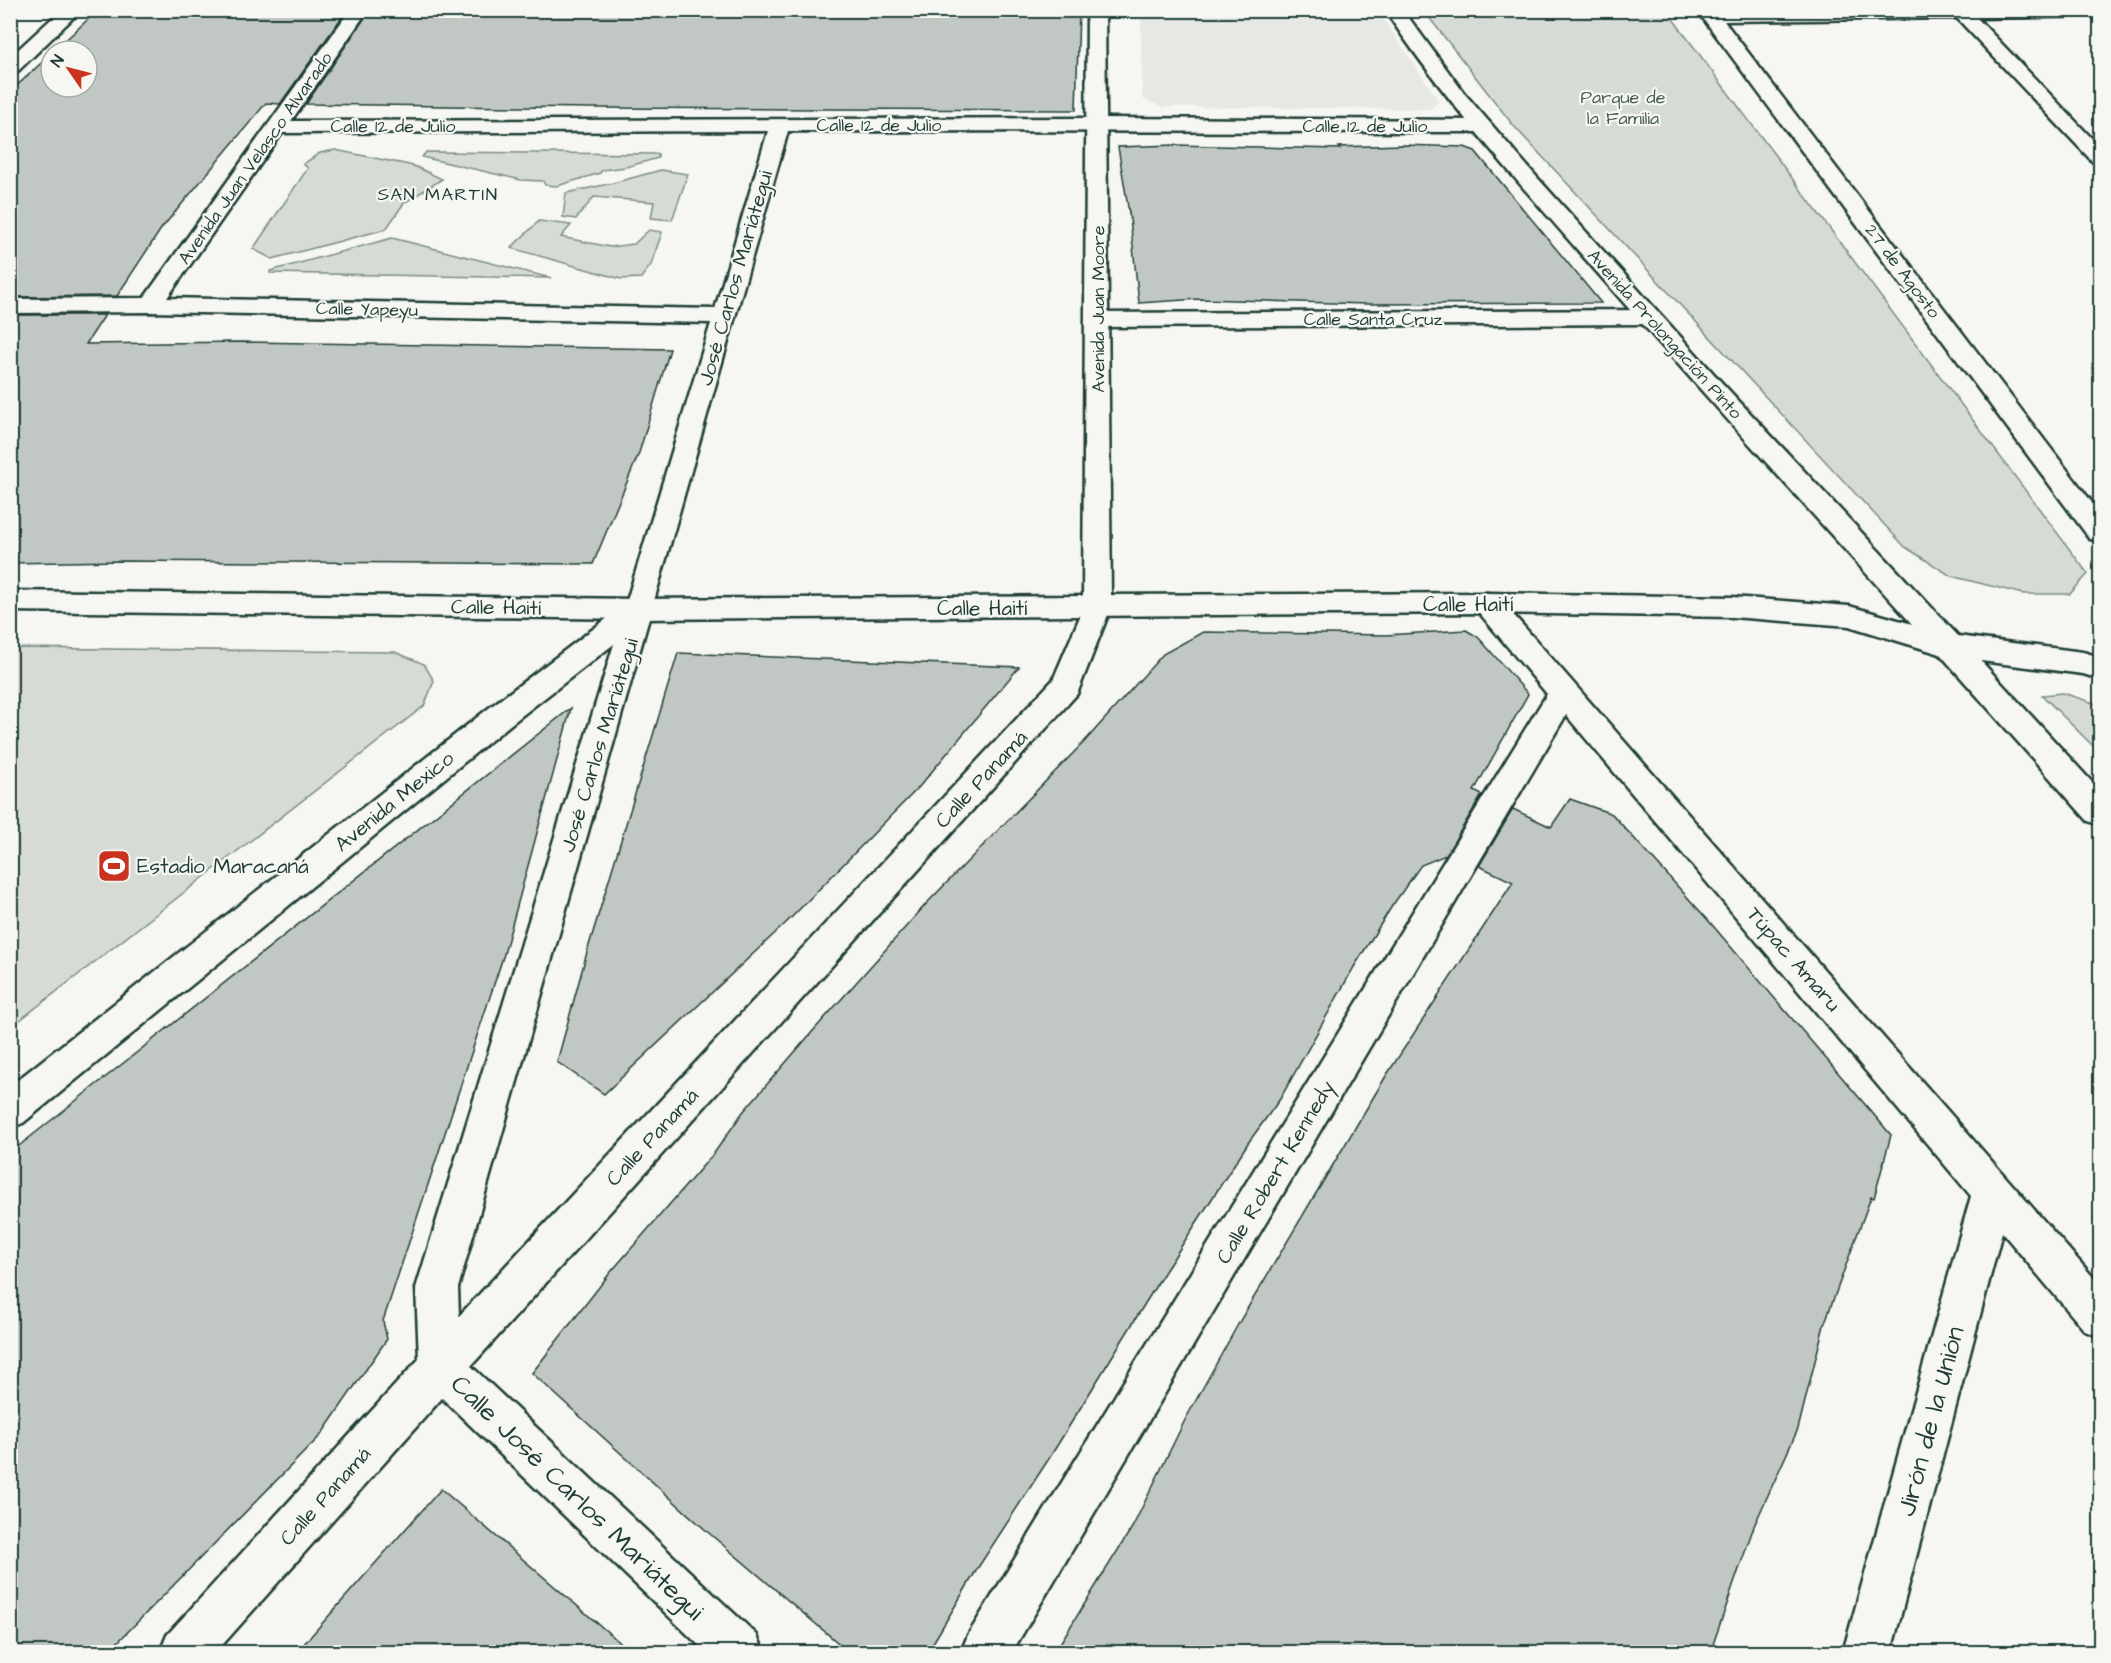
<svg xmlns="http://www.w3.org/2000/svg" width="2111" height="1663" viewBox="0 0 2111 1663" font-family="'Architects Daughter',sans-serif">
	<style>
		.built { fill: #e6e8e4 }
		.green { fill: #d6dbd6; stroke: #7a8c85; stroke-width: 1.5 }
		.building { fill: #c1c8c3; stroke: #1f3d34; stroke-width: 1.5 }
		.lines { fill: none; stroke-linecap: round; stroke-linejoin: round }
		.minor-casing { stroke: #1f3d34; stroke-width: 5 }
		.tertiary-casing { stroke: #1f3d34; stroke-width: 5 }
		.secondary-casing { stroke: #1f3d34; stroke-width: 5 }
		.minor { fill: #f6f6f2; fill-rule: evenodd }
		.tertiary { fill: #f6f6f2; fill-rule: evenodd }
		.secondary { fill: #f6f6f2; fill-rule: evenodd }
		.labels { text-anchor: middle; stroke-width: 4.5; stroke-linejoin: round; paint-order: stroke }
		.far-park-label { font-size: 18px; fill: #445d54; stroke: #f6f6f2 }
		.far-street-label { font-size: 18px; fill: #1f3d34; stroke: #f6f6f2 }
		.far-neighbourhood-label { font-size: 18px; letter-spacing: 1.5px; fill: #1f3d34; stroke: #f6f6f2 }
		.street-label { font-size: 21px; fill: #1f3d34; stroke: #f6f6f2 }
		.poi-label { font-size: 21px; fill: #1f3d34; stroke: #f6f6f2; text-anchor: start }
		.near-street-label { font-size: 26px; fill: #1f3d34; stroke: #f6f6f2 }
	</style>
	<rect width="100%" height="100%" fill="#f6f6f2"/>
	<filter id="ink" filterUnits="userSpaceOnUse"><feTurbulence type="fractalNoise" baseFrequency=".0167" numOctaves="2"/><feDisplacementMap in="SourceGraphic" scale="12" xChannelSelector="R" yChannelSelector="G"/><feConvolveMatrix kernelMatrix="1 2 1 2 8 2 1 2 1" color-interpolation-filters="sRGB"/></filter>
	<g filter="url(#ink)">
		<polygon class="built" points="1141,11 1378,11 1439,101 1430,109 1162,107 1142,98"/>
		<g class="green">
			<polygon points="1424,11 1667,11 2088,574 2070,594 2023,594 1951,576 1905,547 1513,125"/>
			<polygon points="335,150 414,166 442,179 404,203 386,229 272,259 253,249 308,168 303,164 320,153"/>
			<polygon points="426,152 658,154 658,158 626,167 602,170 600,173 557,186 545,185 543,181 521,180 422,157"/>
			<polygon points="661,170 688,174 672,220 651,218 654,202 594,197 576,219 563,217 566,193 613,183"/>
			<polygon points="539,221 571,225 561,237 610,247 634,244 649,230 662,232 651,265 641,278 621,279 511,248"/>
			<polygon points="392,238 551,278 270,273 270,271"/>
			<polygon points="11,648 395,652 424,664 434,681 424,706 11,1027"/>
			<polygon points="2063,693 2100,705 2100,753 2042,695"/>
		</g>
		<g class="building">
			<polygon points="98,10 347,10 280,104 266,103 161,229 117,296 10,297 10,92 51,54 51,87 87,87 87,51 54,51"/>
			<polygon points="370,10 1079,10 1076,110 591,108 306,104"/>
			<polygon points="1175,145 1340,149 1339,147 1402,145 1464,147 1475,151 1601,303 1368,304 1199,299 1139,303 1130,219 1118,147"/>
			<polygon points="10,315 105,315 86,344 240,342 670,349 639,453 593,564 120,561 10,563"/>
			<polygon points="1466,630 1478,637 1528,694 1474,791 1482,795 1446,855 1421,865 1392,906 1354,967 1280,1099 1248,1143 1162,1276 1050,1457 979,1566 927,1653 850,1653 710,1534 532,1373 610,1273 715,1152 743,1112 813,1031 927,903 1085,741 1163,654 1203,632 1386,635"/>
			<polygon points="678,653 1019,667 919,787 787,922 604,1094 557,1062 587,952"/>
			<polygon points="571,708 504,954 383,1321 387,1339 321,1435 107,1653 10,1653 10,1153"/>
			<polygon points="1570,799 1612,814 1708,920 1891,1135 1874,1198 1871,1197 1824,1325 1798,1429 1754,1526 1710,1653 1054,1653 1133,1526 1185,1420 1241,1319 1386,1076 1513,882 1479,866 1513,809 1551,827"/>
			<polygon points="441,1489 632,1653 296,1653"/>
		</g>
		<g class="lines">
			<g class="minor-casing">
				<g id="minor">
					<polygon points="61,10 81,10 17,72 10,74 10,57"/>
					<path d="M350 10H368L291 121 1098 118 1482 120 1489 122 1492 126 1489 130 1482 132 788 131 458 1288 459 1316 1053 680 1087 600 1097 597 1107 600 1111 607 1077 694 471 1366 757 1635 764 1652H706L442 1398 216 1652H160L167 1635 419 1359 416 1288 614 644 511 724 23 1123 10 1128V1086L489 708 626 604 711 323 151 312 10 313V299L144 298ZM768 131 715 309 167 298 282 133Z"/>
					<polygon points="1697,10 2100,10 2100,16 1977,18 2100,147 2100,164 2093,162 1957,18 1724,21 2100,513 2100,541 2090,539"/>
					<polygon points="1648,310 1656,312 1660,317 1656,322 1648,324 1098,327 1090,325 1086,320 1090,315 1098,313"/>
					<polygon points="1487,593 1497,596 2100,1285 2100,1337 2085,1331 2002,1232 1891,1652 1843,1652 1971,1196 1566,715 1012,1652 961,1652 968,1635 1547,694 1477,610 1473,603 1477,596"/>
				</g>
			</g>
			<g class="tertiary-casing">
				<path id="tertiary" d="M1087 10H1105L1111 595 1487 593 1732 597 1849 606 1912 624C1801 501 1690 379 1582 255 1513 176 1443 98 1385 10H1403L1464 93 1534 174 1722 383 1960 638 1965 646 1960 654 1950 657 1849 626 1732 617 1487 613 639 619 10 611V591L639 599 1083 596Z"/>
			</g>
			<g class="secondary-casing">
				<polygon id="secondary" points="1950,635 2083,652 2100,657 2100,679 2083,674 1981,661 2100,791 2100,825 2088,821 1940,654 1935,646 1940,638"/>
			</g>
			<use href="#minor" class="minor"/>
			<use href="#tertiary" class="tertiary"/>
			<use href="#secondary" class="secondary"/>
		</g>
	</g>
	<defs>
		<g id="stadium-square" transform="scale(1.725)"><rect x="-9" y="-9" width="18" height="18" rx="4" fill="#c8321e" stroke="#f6f6f2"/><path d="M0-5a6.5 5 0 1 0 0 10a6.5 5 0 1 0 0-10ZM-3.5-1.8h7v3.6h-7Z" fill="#fff"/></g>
	</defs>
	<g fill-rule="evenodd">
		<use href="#stadium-square" x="114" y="866"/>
	</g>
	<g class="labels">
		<g class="far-park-label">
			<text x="1623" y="103">Parque de<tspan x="1623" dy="21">la Familia</tspan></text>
		</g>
		<g class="far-street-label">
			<text x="879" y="131">Calle 12 de Julio</text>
			<text x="393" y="132">Calle 12 de Julio</text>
			<text x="1365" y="132">Calle 12 de Julio</text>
			<text transform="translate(255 158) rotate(-55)" y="6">Avenida Juan Velasco Alvarado</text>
			<text transform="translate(1903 271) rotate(53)" y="6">27 de Agosto</text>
			<text transform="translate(367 309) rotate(1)" y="6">Calle Yapeyu</text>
			<text transform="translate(1098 309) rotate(-90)" y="6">Avenida Juan Moore</text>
			<text x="1373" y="325">Calle Santa Cruz</text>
			<text transform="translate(1665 334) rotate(48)" y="6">Avenida Prolongación Pinto</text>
		</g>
		<g class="far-neighbourhood-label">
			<text x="438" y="200">SAN MARTIN</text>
		</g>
		<g class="street-label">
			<text transform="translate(735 278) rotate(-74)" y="7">José Carlos Mariátegui</text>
			<text x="1468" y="611">Calle Haití</text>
			<text transform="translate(496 607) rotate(1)" y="7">Calle Haití</text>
			<text x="982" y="615">Calle Haití</text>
			<text transform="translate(599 745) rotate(-73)" y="7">José Carlos Mariátegui</text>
			<text transform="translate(981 779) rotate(-47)" y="7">Calle Panamá</text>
			<text transform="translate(394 801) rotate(-39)" y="7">Avenida Mexico</text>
			<text transform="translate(1794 959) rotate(49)" y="7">Túpac Amaru</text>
			<text transform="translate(652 1137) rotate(-47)" y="7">Calle Panamá</text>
			<text transform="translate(1275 1172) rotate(-59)" y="7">Calle Robert Kennedy</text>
			<text transform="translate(325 1496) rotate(-48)" y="7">Calle Panamá</text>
		</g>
		<g class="poi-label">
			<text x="137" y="873">Estadio Maracaná</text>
		</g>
		<g class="near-street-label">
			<text transform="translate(1930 1421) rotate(-75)" y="9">Jirón de la Unión</text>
			<text transform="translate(578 1497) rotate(44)" y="9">Calle José Carlos Mariátegui</text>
		</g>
	</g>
	<rect width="2111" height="1663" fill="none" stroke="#f6f6f2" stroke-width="36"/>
	<rect x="18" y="18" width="2075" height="1627" fill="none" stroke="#1f3d34" stroke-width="2" filter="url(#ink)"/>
	<g transform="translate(69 69) rotate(305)"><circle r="28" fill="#f6f6f2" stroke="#a0aca6" stroke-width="1.5"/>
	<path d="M0-4.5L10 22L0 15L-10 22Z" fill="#c8321e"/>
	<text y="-9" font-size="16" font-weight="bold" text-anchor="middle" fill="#1f3d34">N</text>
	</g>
</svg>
